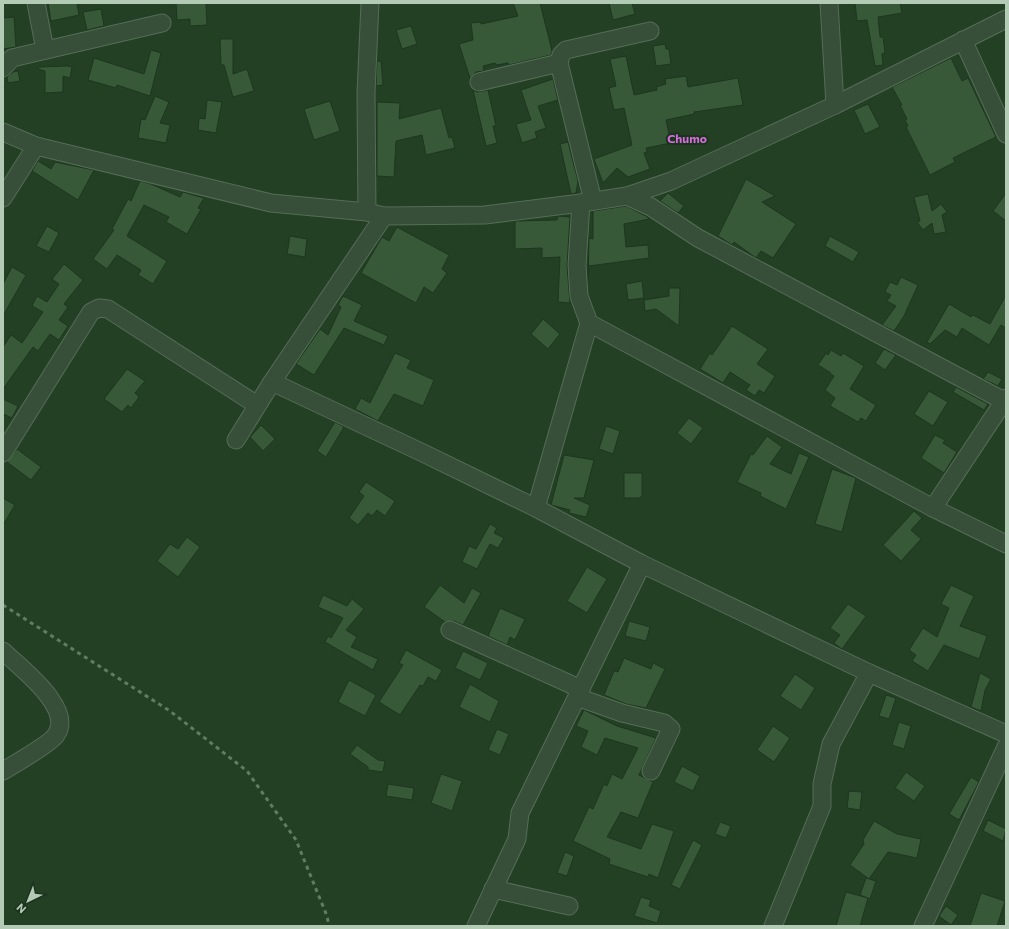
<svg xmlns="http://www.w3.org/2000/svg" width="1009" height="929" viewBox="0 0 1009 929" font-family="Commissioner,sans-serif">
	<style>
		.building { fill: #375938; stroke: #1e3620 }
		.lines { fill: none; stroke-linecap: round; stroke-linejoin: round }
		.minor-casing { stroke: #556d57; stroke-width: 19 }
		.minor { stroke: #374f39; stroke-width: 17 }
		.rail { stroke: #607d62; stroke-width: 3; stroke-dasharray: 4 4; stroke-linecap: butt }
		.labels { text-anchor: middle; stroke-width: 4; stroke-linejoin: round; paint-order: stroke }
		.quarter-label { font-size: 12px; font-weight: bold; fill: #d46ede; stroke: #1c341e }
	</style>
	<rect width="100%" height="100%" fill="#233f24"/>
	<g class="building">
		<polygon points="48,3 77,3 79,15 51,21"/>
		<polygon points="176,3 206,3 207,25 190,26 190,19 177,20"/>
		<polygon points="513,3 540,3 552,51 551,55 509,65 508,63 496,65 495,63 483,66 484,71 476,72 470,78 459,44 473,40 471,23 481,22 481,24 518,16"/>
		<polygon points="609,3 632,3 635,14 613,20"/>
		<polygon points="855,3 900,3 902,13 878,17 880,37 883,37 885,53 882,54 883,65 875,66 867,20 857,21"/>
		<polygon points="101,9 104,26 87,30 83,12"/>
		<polygon points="14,17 16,47 3,49 3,18"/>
		<polygon points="411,26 417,44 402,49 396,30"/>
		<polygon points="220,39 233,39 233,74 247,69 254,91 233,97 224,65 221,65"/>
		<polygon points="665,44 666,49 669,49 671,64 656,66 653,46"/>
		<polygon points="151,50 161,53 150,96 117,85 116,88 88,80 94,58 144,74"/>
		<polygon points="626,56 634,95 657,90 656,87 666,84 665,79 686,76 688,87 738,78 743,105 694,112 694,114 666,120 671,143 646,148 647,152 644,153 650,169 628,177 617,168 603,183 594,159 632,145 624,108 614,110 609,88 616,86 610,59"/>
		<polygon points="951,58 962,81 968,78 996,137 953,158 955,162 930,175 906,127 908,126 905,120 907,119 900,105 902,105 892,87"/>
		<polygon points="377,61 381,61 383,85 376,86"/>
		<polygon points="67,66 72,67 70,78 63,76 63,92 45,93 45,71 38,69 39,67"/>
		<polygon points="18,71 20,81 8,83 7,77 13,72"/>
		<polygon points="553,79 558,100 538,106 546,128 535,132 537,138 522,143 516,124 531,120 521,90"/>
		<polygon points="473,90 477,92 488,90 496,126 493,126 497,143 486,146"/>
		<polygon points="155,96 169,102 160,123 170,125 166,143 138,138 141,119 145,120"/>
		<polygon points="207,100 222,102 216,133 198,130 199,118 205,119"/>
		<polygon points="330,101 340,131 314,140 304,109"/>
		<polygon points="377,102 400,103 399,119 441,108 449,138 452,137 455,148 426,155 422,135 396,141 394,177 377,176"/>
		<polygon points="868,104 880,127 865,134 854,110"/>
		<polygon points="568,142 578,181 576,193 571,194 560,144"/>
		<polygon points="38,161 51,169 55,162 94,170 78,200 32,171"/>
		<polygon points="746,179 775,196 762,202 796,224 773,258 761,251 756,258 734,242 732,245 718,236"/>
		<polygon points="140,181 151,184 180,197 183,192 204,198 198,208 201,209 187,234 166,222 169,217 144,205 127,236 167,261 153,284 138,275 141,270 117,255 107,269 93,259 114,230 112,229 128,199 131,201"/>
		<polygon points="668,193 684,206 678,213 660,201"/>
		<polygon points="1006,193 1006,221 993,211"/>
		<polygon points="928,194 932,211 941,204 947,212 942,215 946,232 934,234 932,223 923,230 917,222 920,221 914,197"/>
		<polygon points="626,206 646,216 649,219 624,224 626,247 648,245 649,258 589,266 588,281 589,238 593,239 593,211"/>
		<polygon points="558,216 570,217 567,266 570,303 558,302 560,257 542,258 542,248 515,249 515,221 557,220"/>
		<polygon points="47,226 59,233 49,252 36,246"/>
		<polygon points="397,227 449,255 442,269 447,273 433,293 424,287 416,303 361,273 382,237 389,241"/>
		<polygon points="290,236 307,239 305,257 287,254"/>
		<polygon points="830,236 859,252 853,262 825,246"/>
		<polygon points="64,264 83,280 64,304 68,307 59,320 68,326 59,340 50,334 38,351 33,347 3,389 3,347 11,335 22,343 43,312 32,306 37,296 47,302 59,284 52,279"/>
		<polygon points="12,267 26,275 3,316 3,284"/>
		<polygon points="901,277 918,285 904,316 894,331 882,325 896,306 887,301 891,295 885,292 890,282 897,285"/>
		<polygon points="642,281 644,298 628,300 626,284"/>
		<polygon points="669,288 680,288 679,326 656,309 645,311 644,300 669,296"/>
		<polygon points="1006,295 1006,328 1001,325 989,345 962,328 957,337 945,330 930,344 927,342 949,304 971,317 973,315 990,324"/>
		<polygon points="343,296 362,305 354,321 388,336 384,345 344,328 314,375 296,364 320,329 328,335 341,307 338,305"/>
		<polygon points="543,319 560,334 548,349 531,334"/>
		<polygon points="732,326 768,349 757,364 775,376 764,393 759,390 755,396 746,390 750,385 730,372 723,383 700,369 710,353 712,355"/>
		<polygon points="884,349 896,355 885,370 875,363"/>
		<polygon points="831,350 841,356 843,353 864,366 850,389 876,405 866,421 861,418 858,422 830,406 835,398 825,390 834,376 830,374 831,373 818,365 826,353 828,355"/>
		<polygon points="395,353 411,360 407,368 434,380 423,406 394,394 378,421 355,409 361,398 370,403"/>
		<polygon points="127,369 145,381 135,393 139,397 131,408 128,405 122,412 104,399"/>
		<polygon points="988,372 1002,379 998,386 983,379"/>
		<polygon points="956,387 988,404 984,410 953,392"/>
		<polygon points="929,391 948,402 933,426 914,414"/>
		<polygon points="3,399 18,406 12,418 3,414"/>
		<polygon points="689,418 703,428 691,444 677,433"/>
		<polygon points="335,422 344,427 326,457 317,451"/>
		<polygon points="261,425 275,439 263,451 250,437"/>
		<polygon points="606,426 620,431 613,454 599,449"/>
		<polygon points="935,435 945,440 943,443 957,452 944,473 921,458"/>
		<polygon points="767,436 782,447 770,464 791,474 799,453 809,457 786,509 760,496 761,493 737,482 751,454 753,455"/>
		<polygon points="17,449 41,467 31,480 7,462"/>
		<polygon points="564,455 594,460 584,498 574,498 590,505 586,517 569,513 570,510 551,505"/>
		<polygon points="832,469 856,478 842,532 815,524"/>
		<polygon points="624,473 642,473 642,497 640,497 640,498 624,498"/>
		<polygon points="366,482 395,501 385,516 377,510 372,516 368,513 358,525 349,518 364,496 359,492"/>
		<polygon points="3,498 15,505 3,525"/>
		<polygon points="914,511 922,518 911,530 921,539 901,561 883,545"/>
		<polygon points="490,524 497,528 494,533 504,538 498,548 490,544 477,569 462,562 469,546 476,549"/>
		<polygon points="187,537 200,547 178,577 157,561 170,544 178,549"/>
		<polygon points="587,567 607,579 587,613 567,601"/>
		<polygon points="440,585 464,603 472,588 481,593 463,625 454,621 445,622 424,607"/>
		<polygon points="951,585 974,596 960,626 987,636 979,659 944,645 928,671 912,661 916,655 909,650 923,628 937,637 949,608 941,604"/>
		<polygon points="323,595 347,606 352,599 364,609 346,630 357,637 351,647 378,659 373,670 325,642 328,636 331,638 343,618 318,607"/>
		<polygon points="848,604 866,616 842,649 834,643 840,635 830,628"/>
		<polygon points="500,608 525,619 515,640 510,637 507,645 488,636"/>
		<polygon points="629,621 650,627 646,641 625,636"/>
		<polygon points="406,650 442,670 436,681 428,677 423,686 420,685 400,715 379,702 403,665 399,663"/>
		<polygon points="463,651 488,663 480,680 455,668"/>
		<polygon points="624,658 651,669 653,663 665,669 646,708 626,704 604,695 614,671 618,672"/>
		<polygon points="980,673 991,679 985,690 981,711 971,707"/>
		<polygon points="795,674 815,688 801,710 780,696"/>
		<polygon points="349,680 376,695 365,716 338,702"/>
		<polygon points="470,684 499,701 490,722 459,707"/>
		<polygon points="886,695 896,698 889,719 879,716"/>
		<polygon points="584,710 617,726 656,738 639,775 653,782 638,818 621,812 607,837 641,849 652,824 674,831 658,878 649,874 648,877 609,864 610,859 573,841 589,807 593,809 604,784 607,786 612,774 622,779 638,748 605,738 597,755 581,747 588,731 576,726"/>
		<polygon points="899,722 911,726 904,749 892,745"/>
		<polygon points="773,726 790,738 774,762 757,750"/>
		<polygon points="497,729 509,734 500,755 488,750"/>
		<polygon points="357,745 378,760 385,761 383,772 368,770 368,767 350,754"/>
		<polygon points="682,766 700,776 693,791 674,782"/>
		<polygon points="906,772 925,786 914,801 895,788"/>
		<polygon points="441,774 462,781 452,811 431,803"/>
		<polygon points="971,777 979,782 959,820 949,814"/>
		<polygon points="388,784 414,788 412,800 386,796"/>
		<polygon points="849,791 862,792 860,810 847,808"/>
		<polygon points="988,820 1006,829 1003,841 983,831"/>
		<polygon points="874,821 897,834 921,839 917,858 888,852 869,879 850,865 864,844 863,840"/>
		<polygon points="720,822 731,826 726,838 715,834"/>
		<polygon points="693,840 702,845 680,889 671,885"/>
		<polygon points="565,852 574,856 567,876 557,873"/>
		<polygon points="866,878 876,881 870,899 860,895"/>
		<polygon points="846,892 868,898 860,926 836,926"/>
		<polygon points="981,893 1005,901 997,926 970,926"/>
		<polygon points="641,897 651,900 649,906 661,911 657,923 634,916"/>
		<polygon points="946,906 958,915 951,925 939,916"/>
	</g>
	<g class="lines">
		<g class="minor-casing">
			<g id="minor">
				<polyline points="36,3 45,50"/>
				<polyline points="829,3 835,105"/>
				<polyline points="963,40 1006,134"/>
				<polyline points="3,68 12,58 162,23"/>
				<polyline points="479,82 559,63"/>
				<polyline points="3,132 36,146 271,203 367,212 384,216 485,215 581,203 627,196 671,181 835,105 1006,19"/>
				<polyline points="627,196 651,207 698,238 1004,401"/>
				<polyline points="3,198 36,146"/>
				<polyline points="593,201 559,63 561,55 566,50 650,31"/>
				<polyline points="367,212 366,93 370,3"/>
				<polyline points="589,323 933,508 1006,544"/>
				<polyline points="272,382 423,453 536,508 642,564 869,673 1006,734"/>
				<polyline points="236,440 272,382 384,216"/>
				<polyline points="3,453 91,312 99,308 108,309 257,405"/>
				<polyline points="536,508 589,323 579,296 577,265 581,203"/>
				<polyline points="933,508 1006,398"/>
				<polyline points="450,630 581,689"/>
				<path d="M3 651C19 667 75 708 56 735 50 744 13 765 3 771"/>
				<polyline points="577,697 622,713 664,723 671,729 651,771"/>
				<polyline points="493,889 569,906"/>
				<polyline points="476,926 517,839 520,813 642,564"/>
				<polyline points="773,926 822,806 822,784 831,744 869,673"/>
				<polyline points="923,926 1006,747"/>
			</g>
		</g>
		<use href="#minor" class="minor"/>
		<polyline class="rail" points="3,605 170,711 247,771 296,840 327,916 329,926"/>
	</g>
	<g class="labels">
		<g class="quarter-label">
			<text x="687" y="143">Chumo</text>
		</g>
	</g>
	<rect width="1009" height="929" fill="none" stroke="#b3cab5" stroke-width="8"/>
	<g transform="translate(28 901) rotate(223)" stroke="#1c341e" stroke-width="3" paint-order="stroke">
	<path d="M0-3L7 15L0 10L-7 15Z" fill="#b3cab5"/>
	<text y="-6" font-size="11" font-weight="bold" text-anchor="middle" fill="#b3cab5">N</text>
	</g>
</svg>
